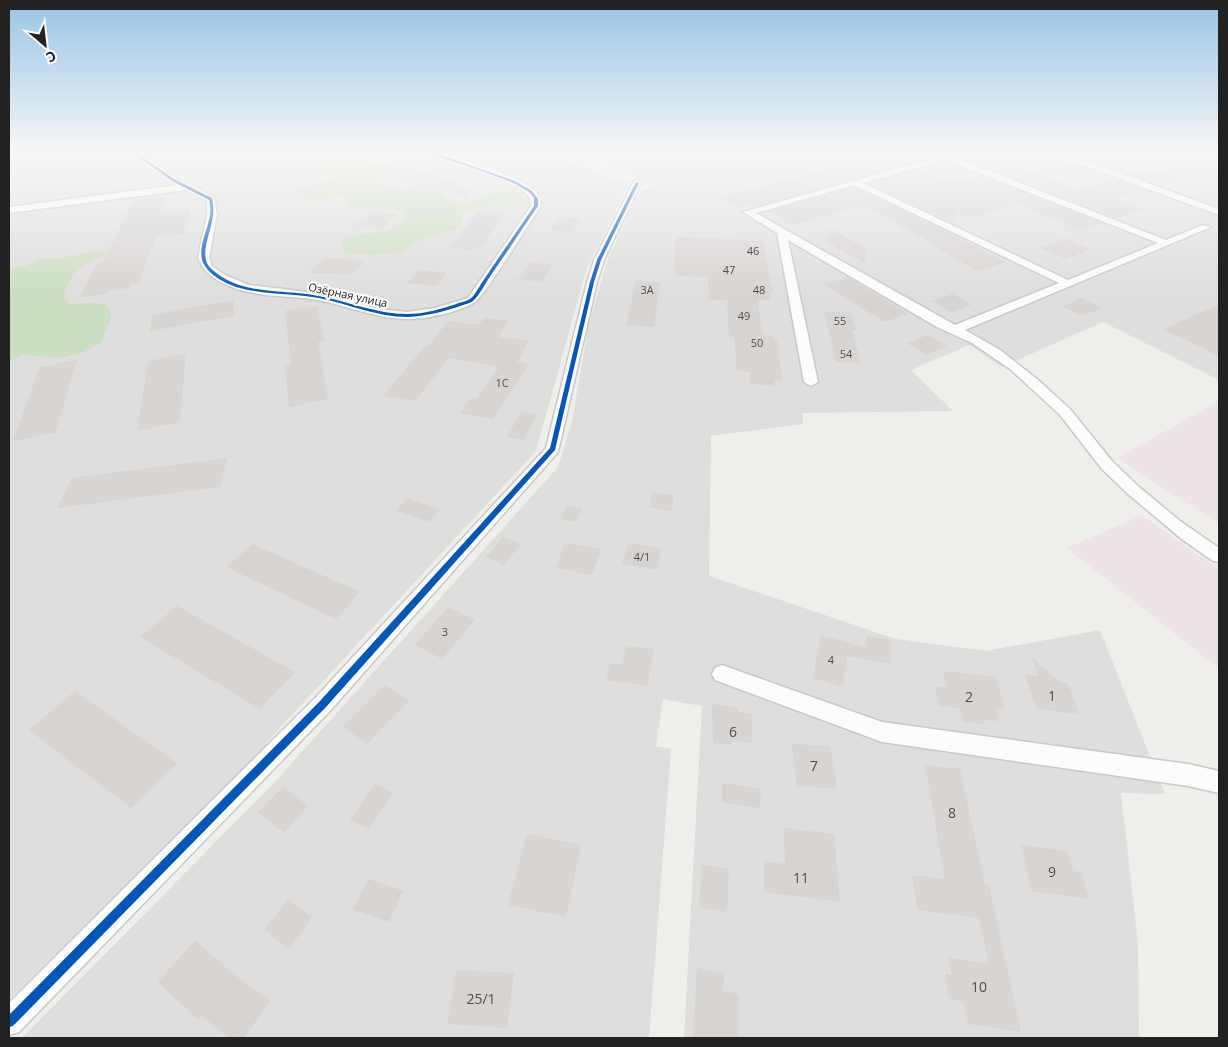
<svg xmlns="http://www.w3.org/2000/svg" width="1228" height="1047" viewBox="0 0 1228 1047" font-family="'Open Sans',sans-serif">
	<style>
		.residential { fill: #dfdedc }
		.industrial { fill: #ede4e9 }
		.construction { fill: #d9d9cd }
		.forest { fill: #cbdec1 }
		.building { fill: #d7d4d2 }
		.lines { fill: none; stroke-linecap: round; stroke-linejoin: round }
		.street-casing { stroke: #c9c8c7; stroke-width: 3 }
		.street { fill: #fdfcfc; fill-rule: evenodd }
		.cycleway-casing { stroke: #fff; stroke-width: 3 }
		.cycleway { fill: #0057b8; fill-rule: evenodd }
		.labels { text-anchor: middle; stroke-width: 4.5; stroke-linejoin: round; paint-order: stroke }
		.number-label { font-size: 11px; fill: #4f4e4e }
		.far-street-label { font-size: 11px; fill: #222; stroke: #fff }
		.near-number-label { font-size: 14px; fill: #4f4e4e }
	</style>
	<rect width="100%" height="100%" fill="#f0eeeb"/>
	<g class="residential">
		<polygon points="9,151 535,151 629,183 586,271 536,451 266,743 264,750 9,1000"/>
		<polygon points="632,151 669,151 686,161 730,151 1219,151 1219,380 1103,322 1002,367 969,345 911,370 953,411 803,413 803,424 711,436 709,576 896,639 986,651 1100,630 1165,794 1121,793 1138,945 1139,1038 684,1038 702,706 663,699 656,746 671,749 649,1038 22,1038 273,784 558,467 572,422 588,328 607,261 640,191 653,187 627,173 603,165"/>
	</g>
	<g class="industrial">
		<polygon points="1219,401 1219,524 1117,458"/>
		<polygon points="1142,515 1219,570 1219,669 1067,548"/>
	</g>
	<polygon class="construction" points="566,151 617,151 596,160"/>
	<g class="forest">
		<path d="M215 151H293C270 164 243 155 218 156Z"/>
		<path d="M352 151H360L355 159 376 164 390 163 392 168 375 177 377 182C393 187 408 191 425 185 437 181 442 175 455 179L442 189 441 194 446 200C455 201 465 203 474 201 493 195 499 187 520 193L527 203C506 210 482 202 463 214L461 226C442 237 421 233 405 251L373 255 345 252 341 246 344 238C370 230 384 238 407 217L405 212 378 208 349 210 350 198 341 195 313 201C306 195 299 196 292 190 307 183 327 186 338 176L324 169 321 165 326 160Z"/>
		<polygon points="669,151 730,151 686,161"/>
		<path d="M95 251 110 252C85 267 71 264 64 298L70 304 91 303 107 305 111 313 110 322 100 343 83 352 61 358 24 355 9 361V269L26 266 40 259H58Z"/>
	</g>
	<g class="building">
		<polygon points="1133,151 1175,151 1176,155 1121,171 1095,161"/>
		<polygon points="874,154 903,165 759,206 754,203 739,207 721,197 798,178 812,174 809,172 831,167 828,165"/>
		<polygon points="1016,166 1079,190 1115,179 1146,190 1115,199 1144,210 1116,218 996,171"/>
		<polygon points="1148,169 1180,180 1161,186 1130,174"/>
		<polygon points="918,170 950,183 980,175 1103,223 1081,231 1019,204 971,218 958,212 953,223 868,183"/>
		<polygon points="425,171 469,189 467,197 399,181"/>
		<polygon points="854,187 948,232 1006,262 979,271 933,246 937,245 861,206 793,225 768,211"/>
		<polygon points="166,197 160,212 191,209 183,234 156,237 138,283 130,284 129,288 107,291 106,294 80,297 96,264 103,263 133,200"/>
		<polygon points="479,210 505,212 482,247 476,247 474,250 450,248"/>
		<polygon points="370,211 397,214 382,229 354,226"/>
		<polygon points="559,217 580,219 573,232 551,230"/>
		<polygon points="831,229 865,248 866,264 825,241"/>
		<polygon points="675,237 763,241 773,293 770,293 771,300 758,300 762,335 773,336 773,340 777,340 782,381 774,380 775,386 750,384 750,372 737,371 734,337 729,337 727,300 709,300 708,277 675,276"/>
		<polygon points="1065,238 1091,249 1065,259 1040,248"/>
		<polygon points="324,258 365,261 353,274 309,273"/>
		<polygon points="530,262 553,265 541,282 518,279"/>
		<polygon points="418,270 447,273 437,286 408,283"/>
		<polygon points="848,277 862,286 908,314 884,322 824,284"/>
		<polygon points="636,281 660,282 654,327 626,325"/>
		<polygon points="953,294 971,305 951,312 932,301"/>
		<polygon points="1082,298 1102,308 1082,316 1063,306"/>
		<polygon points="233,300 234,316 150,331 152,315"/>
		<polygon points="1219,305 1219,356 1163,329"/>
		<polygon points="317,306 324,341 318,342 328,399 289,407 285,366 291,365 285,311"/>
		<polygon points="824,312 851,313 856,330 852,330 861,363 836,362"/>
		<polygon points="484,318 508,321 498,337 529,341 517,362 529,364 493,419 460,413 471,398 477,399 499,367 449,358 415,401 383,396 425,346 428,347 448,321 479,325"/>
		<polygon points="928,335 947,346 926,355 907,343"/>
		<polygon points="186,354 180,422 137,431 148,361"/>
		<polygon points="77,360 55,433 13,441 40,367"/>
		<polygon points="521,412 537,415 523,440 507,437"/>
		<polygon points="227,458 220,487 57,508 72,478"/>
		<polygon points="653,492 674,495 671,511 649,507"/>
		<polygon points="407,498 440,509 430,522 396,511"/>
		<polygon points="567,505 582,508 577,522 561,519"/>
		<polygon points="503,537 521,544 504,565 486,557"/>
		<polygon points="565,543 601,549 592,575 556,568"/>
		<polygon points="629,543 662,549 657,570 622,564"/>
		<polygon points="253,544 360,592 336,619 226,567"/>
		<polygon points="177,606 295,672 260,709 140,637"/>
		<polygon points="448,607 475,620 442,659 415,645"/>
		<polygon points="821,635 866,648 866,636 890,640 891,664 847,656 843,687 813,678"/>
		<polygon points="626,646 653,649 648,686 606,680 610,663 622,665"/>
		<polygon points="1032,658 1060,682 1068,683 1079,714 1036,709 1025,675 1038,676"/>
		<polygon points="943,671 996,677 1004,709 996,708 999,721 983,719 985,724 963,722 960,708 939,706 935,686 947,688"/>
		<polygon points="385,685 409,701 367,744 343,727"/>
		<polygon points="75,691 177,763 131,808 29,730"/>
		<polygon points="712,704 738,708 738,712 752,714 752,743 732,741 732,745 713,743"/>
		<polygon points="792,744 830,746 837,789 797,786"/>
		<polygon points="925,765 960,769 985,885 989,885 1021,1032 968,1024 964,1002 949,999 945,974 952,975 949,958 989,964 979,918 918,910 912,875 945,879"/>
		<polygon points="722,783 761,789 760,808 722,802"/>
		<polygon points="374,784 393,793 369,829 350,820"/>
		<polygon points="283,787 308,806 284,833 258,813"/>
		<polygon points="784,828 834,834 840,902 764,892 764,861 785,864"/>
		<polygon points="527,834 581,845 566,917 508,905"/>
		<polygon points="1021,845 1068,851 1073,871 1081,872 1089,899 1032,891"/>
		<polygon points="702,865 729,869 727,912 699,907"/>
		<polygon points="368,879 403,891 389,922 353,910"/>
		<polygon points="288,900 312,917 289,949 264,930"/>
		<polygon points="195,940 237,977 270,1000 244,1038 230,1038 201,1016 198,1020 158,982"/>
		<polygon points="697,968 724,973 723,991 739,994 738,1038 693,1038"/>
		<polygon points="456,970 514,973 507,1028 447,1024"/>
	</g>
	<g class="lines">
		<g class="street-casing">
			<g id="street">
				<path d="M128 151H137L176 178 214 197 217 215 209 258 212 266 225 275 249 285 317 293 380 309 407 312 435 308 468 298 531 206C532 175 443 169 424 151H435C463 161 510 172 533 189 539 194 541 199 541 206 531 220 483 299 474 303 455 313 428 319 407 319 377 319 348 306 318 300 290 295 259 298 232 287 217 282 204 273 198 258L207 215V200L185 190 9 213V207L177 185Z"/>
				<path d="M960 151H972L954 157 1166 240 1203 225 1211 227 965 330 1000 350 1037 379 1070 409 1112 461 1139 487 1180 521 1219 548V562L1213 561 1183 540 1128 494 1102 469 1060 415 1010 369 972 343 937 327 788 240 818 382 811 386 804 382 777 233 743 212ZM946 160 1158 243 1068 280 863 183ZM854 185 1059 283 955 325 756 213Z"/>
				<polygon points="1026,151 1037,151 1090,162 1219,209 1219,215 1085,166 1043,159"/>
				<polygon points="637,180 641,183 604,260 597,282 558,452 330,711 19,1032 9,1035 9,1003 316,697 546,448 587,282 594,260 633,183"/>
				<polygon points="722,665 882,722 1188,764 1219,771 1219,793 1188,786 882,742 715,680 712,674 715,668"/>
			</g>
		</g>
		<use href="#street" class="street"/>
		<g class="cycleway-casing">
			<g id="cycleway">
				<path d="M131 151H134L174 179 212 198C219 221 198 248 208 265 213 273 230 282 239 285 265 293 292 291 318 296 348 301 376 314 407 314 425 314 442 309 459 303 462 302 467 301 470 299 475 296 481 283 485 278 501 254 518 230 534 206 534 204 534 200 534 198 526 180 446 163 427 151H430L515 181 532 191 538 199V206C522 229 507 252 491 275 487 281 478 297 474 300 471 303 466 304 463 305 446 311 427 316 408 317 377 317 349 304 319 298 291 293 263 295 236 287 225 283 211 276 205 266 195 251 208 231 210 215 211 209 210 205 209 200L172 181Z"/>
				<polygon points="636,182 639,183 601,260 594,282 555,450 326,707 13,1026 9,1027 9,1015 320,701 550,448 590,282 597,260"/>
			</g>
		</g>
		<use href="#cycleway" class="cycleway"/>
	</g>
	<linearGradient id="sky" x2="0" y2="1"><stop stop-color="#97c4e6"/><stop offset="0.51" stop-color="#f8f7f6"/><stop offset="1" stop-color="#f8f7f6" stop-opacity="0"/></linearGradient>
	<rect width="1228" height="297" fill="url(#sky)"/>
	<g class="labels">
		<g class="number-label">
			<text x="753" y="255">46</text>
			<text x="729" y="274">47</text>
			<text x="647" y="294">3А</text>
			<text x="759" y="294">48</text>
			<text x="744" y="320">49</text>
			<text x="840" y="325">55</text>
			<text x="757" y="347">50</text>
			<text x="846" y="358">54</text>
			<text x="502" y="387">1С</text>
			<text x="642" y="561">4/1</text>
			<text x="445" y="636">3</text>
			<text x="831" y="664">4</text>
		</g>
		<g class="far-street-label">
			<text transform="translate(348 295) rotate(12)" y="4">Озёрная улица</text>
		</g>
		<g class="near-number-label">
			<text x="1052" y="701">1</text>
			<text x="969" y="702">2</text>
			<text x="733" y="737">6</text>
			<text x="814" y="771">7</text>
			<text x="952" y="818">8</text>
			<text x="1052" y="877">9</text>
			<text x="801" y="883">11</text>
			<text x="979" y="992">10</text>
			<text x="481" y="1004">25/1</text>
		</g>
	</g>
	<rect width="1228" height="1047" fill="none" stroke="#222222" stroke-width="20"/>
	<g transform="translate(45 45) rotate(152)" stroke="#ffffff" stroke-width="4" paint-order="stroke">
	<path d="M0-4L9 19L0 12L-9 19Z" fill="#222222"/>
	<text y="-8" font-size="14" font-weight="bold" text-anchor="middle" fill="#222222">С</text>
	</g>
</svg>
